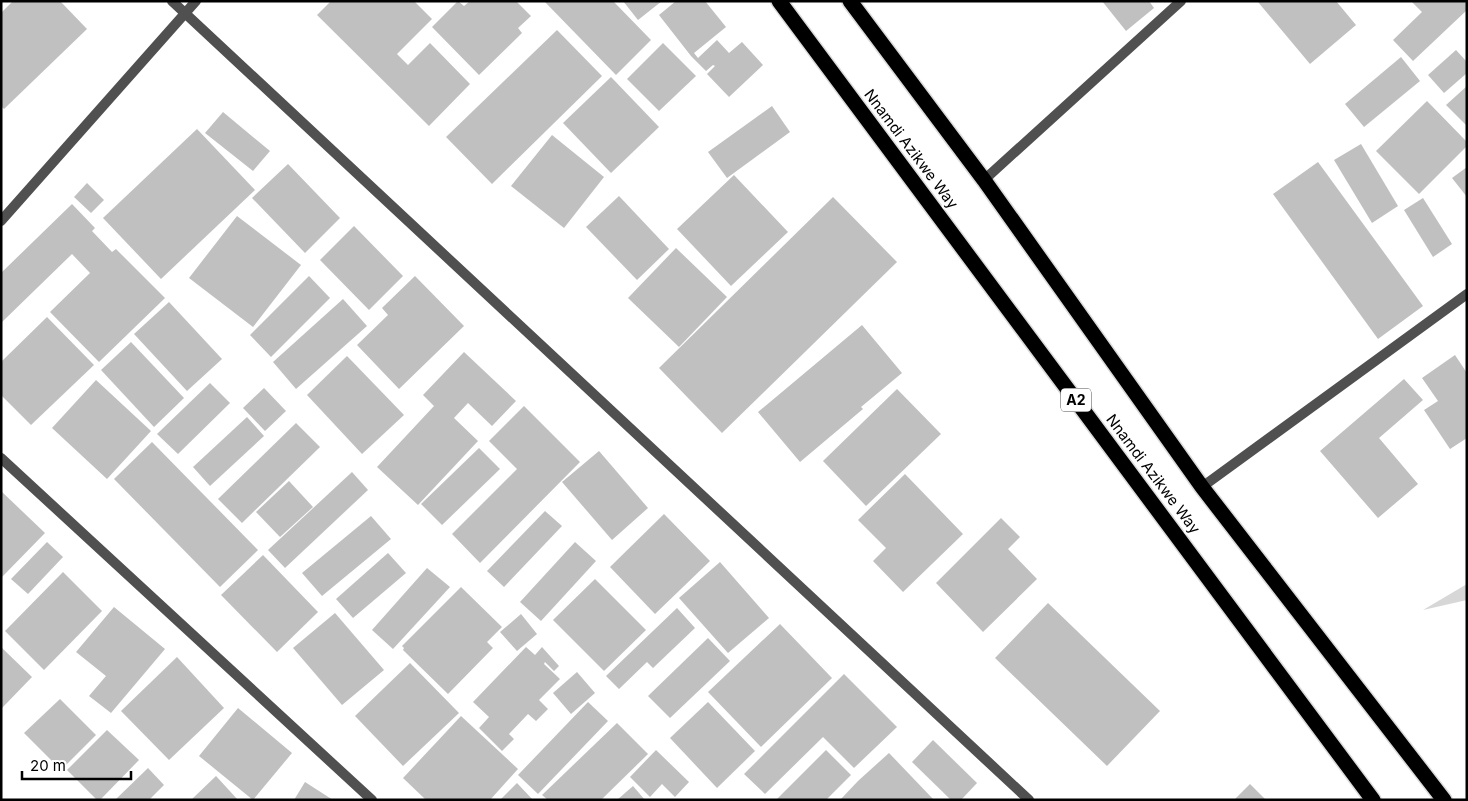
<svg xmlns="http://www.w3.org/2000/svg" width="1468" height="801" viewBox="0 0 1468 801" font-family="Inter,sans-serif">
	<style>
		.green { fill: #d7d7d7 }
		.building { fill: #c0c0c0 }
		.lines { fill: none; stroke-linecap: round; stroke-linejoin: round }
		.highway-casing { stroke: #dbdbdb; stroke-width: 18 }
		.street { stroke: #505050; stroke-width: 10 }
		.highway { stroke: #000; stroke-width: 15 }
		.labels { text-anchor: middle; stroke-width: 4; stroke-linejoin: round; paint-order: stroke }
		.shield { fill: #fff; stroke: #4c4c4c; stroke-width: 1 }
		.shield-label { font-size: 14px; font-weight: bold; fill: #000 }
		.street-label { font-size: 15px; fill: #000; stroke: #fff }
	</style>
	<rect width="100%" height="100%" fill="#fff"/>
	<polygon class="green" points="1467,584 1467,600 1423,610"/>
	<g class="building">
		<polygon points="13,1 60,1 87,29 4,109 1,106 1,13"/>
		<polygon points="331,1 414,1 432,19 397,54 408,65 430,43 470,84 429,126 317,15"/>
		<polygon points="458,1 464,6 470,1 516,1 531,16 518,28 522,33 479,75 432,27"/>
		<polygon points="544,1 613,1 651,40 616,75"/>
		<polygon points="623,1 662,1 638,20"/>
		<polygon points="676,1 705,1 726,27 694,53 698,58 717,40 729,53 742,42 763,65 729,97 707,74 715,66 713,65 706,71 691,56 659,15"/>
		<polygon points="1102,1 1149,1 1154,8 1126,31"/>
		<polygon points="1259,1 1336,1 1356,25 1310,64 1258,2"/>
		<polygon points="1411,1 1465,1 1467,4 1467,10 1413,61 1393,40 1422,12"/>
		<polygon points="557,30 602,76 492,184 446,137"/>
		<polygon points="663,43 696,76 659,111 627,79"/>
		<polygon points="1456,50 1467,62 1467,73 1444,93 1428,75"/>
		<polygon points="1401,57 1420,81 1364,127 1345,104"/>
		<polygon points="611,77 659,127 611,173 563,123"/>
		<polygon points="1467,86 1467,126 1446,105"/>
		<polygon points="1427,101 1467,142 1467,146 1419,194 1376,151"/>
		<polygon points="772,106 790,132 727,178 708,152"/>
		<polygon points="223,112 270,151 253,171 205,133"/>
		<polygon points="197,129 255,190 161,279 103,218"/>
		<polygon points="552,135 604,177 564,228 511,186"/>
		<polygon points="1361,144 1398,206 1372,223 1334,160"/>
		<polygon points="1318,162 1423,306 1378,339 1273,194"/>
		<polygon points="288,164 340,218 305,253 252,198"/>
		<polygon points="1467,167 1467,197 1452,178"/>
		<polygon points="734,175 788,232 731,286 677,229"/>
		<polygon points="87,183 104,200 91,213 74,197"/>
		<polygon points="619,196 669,249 637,280 586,227"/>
		<polygon points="833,197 897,262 722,433 659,368"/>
		<polygon points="1423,198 1452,244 1433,257 1404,210"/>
		<polygon points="72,204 95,228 92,231 112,252 116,249 165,298 99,362 50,312 90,273 72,254 1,323 1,273"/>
		<polygon points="237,216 301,265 253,327 189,278"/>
		<polygon points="354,226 403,276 369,310 320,260"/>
		<polygon points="676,248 727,297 679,347 628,298"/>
		<polygon points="309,276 330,298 271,357 250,335"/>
		<polygon points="415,276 464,326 399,389 357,345 388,315 382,308"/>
		<polygon points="343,299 367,326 296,389 273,362"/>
		<polygon points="169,302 222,359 187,391 134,334"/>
		<polygon points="47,317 94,365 31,425 1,395 1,362"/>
		<polygon points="862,325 902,373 861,407 863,409 800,462 758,412"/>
		<polygon points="131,342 184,398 154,427 101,370"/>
		<polygon points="464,352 516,401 492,426 468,403 454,418 478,441 418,505 377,467 434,406 423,395"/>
		<polygon points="1455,355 1467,373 1467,438 1450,449 1424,410 1438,401 1422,378"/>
		<polygon points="347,356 404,415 362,454 307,395"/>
		<polygon points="1404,379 1423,400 1379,438 1418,484 1378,518 1320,451"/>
		<polygon points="96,380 151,431 107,479 52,428"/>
		<polygon points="210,383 230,403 178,454 157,434"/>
		<polygon points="264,388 286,411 265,431 243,408"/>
		<polygon points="897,389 941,434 866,506 823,461"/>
		<polygon points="524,406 580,462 480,563 452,534 517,469 489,441"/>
		<polygon points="247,417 264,436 210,486 193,467"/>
		<polygon points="296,423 320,447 242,523 218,499"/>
		<polygon points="152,442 258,550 220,587 114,479"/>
		<polygon points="479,448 500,469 442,525 421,504"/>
		<polygon points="599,451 648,508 612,540 562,482"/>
		<polygon points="352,472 368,490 285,568 268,550"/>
		<polygon points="905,474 963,534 903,592 873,561 886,548 858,520"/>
		<polygon points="289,481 313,507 280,537 256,512"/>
		<polygon points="1,491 45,533 1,578"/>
		<polygon points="545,511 562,526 504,587 487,571"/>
		<polygon points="664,514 710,561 655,614 610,567"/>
		<polygon points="371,516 391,539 322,596 302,573"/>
		<polygon points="1001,518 1020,537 1008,549 1037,579 983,632 936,583"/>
		<polygon points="47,542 63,557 28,594 11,579"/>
		<polygon points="575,542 596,561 541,621 520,602"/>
		<polygon points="388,553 406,573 353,618 336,599"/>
		<polygon points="263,555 318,612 277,652 221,595"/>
		<polygon points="720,562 769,618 728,653 679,598"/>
		<polygon points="427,568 450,587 393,649 372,630"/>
		<polygon points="63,572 102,611 44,670 5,631"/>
		<polygon points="595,579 646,630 604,671 553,620"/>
		<polygon points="461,587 502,627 487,642 493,648 448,694 403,650 404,648 402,646"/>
		<polygon points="1048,603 1160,711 1107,766 995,658"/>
		<polygon points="114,607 165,649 111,713 89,696 106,676 76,652"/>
		<polygon points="677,608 695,628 653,668 647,662 619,689 606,676"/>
		<polygon points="335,613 384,670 342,705 293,648"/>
		<polygon points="521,614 537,634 517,651 500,632"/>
		<polygon points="780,624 832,678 761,747 708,692"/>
		<polygon points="708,638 730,661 670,718 648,696"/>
		<polygon points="1,647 32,677 1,709"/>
		<polygon points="526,647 535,655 542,647 559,666 554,671 545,662 544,664 560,679 539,700 548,709 536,721 528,714 509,734 514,739 502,751 479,728 489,717 473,702"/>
		<polygon points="177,657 224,708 169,760 121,711"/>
		<polygon points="410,663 459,713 403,766 355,716"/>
		<polygon points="577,672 595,693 571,714 553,693"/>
		<polygon points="844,674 897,727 854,768 823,737 765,794 744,774"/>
		<polygon points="60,699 96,735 61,770 24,733"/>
		<polygon points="588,702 608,721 538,794 518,775"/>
		<polygon points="708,702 755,751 717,788 670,738"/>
		<polygon points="238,708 292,753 253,800 199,756"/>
		<polygon points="461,716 518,769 490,800 426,800 403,778"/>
		<polygon points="617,723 648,754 601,800 548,800 542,795"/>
		<polygon points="107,730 139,760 100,800 97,800 67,770"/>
		<polygon points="933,740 977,783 961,800 951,800 912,762"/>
		<polygon points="656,750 689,782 675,797 662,784 650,797 630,777"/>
		<polygon points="826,750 851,775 826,800 776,800"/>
		<polygon points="889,753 934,800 840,800 858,781"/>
		<polygon points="148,768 164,785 149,800 115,800"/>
		<polygon points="216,776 238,800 191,800"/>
		<polygon points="305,782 333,800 294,800"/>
		<polygon points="517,783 533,800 500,800"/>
		<polygon points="1250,784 1266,800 1234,800"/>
		<polygon points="633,786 645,800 617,800"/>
	</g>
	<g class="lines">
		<g class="highway-casing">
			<g id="highway">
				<polyline points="779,1 1373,800"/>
				<polyline points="850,1 984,180 1202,487 1444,800"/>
			</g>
		</g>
		<g class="street">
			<polyline points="172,1 1029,800"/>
			<polyline points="984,180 1181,1"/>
			<polyline points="1,221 196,1"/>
			<polyline points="1,458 372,800"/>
			<polyline points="1202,487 1467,294"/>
		</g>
		<use href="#highway" class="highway"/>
	</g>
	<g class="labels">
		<rect class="shield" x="1061" y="388.5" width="30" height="23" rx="4"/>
		<g class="shield-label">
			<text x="1076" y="405">A2</text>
		</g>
		<g class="street-label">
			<text transform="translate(911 149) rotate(53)" y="5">Nnamdi Azikwe Way</text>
			<text transform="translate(1153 474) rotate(53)" y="5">Nnamdi Azikwe Way</text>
		</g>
	</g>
	<rect width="1468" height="801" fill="none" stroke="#000000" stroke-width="5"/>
	<path d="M22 771v8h109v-8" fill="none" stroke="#000000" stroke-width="2.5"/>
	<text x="30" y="771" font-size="15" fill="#000000" stroke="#ffffff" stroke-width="4" paint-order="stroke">20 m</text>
</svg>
